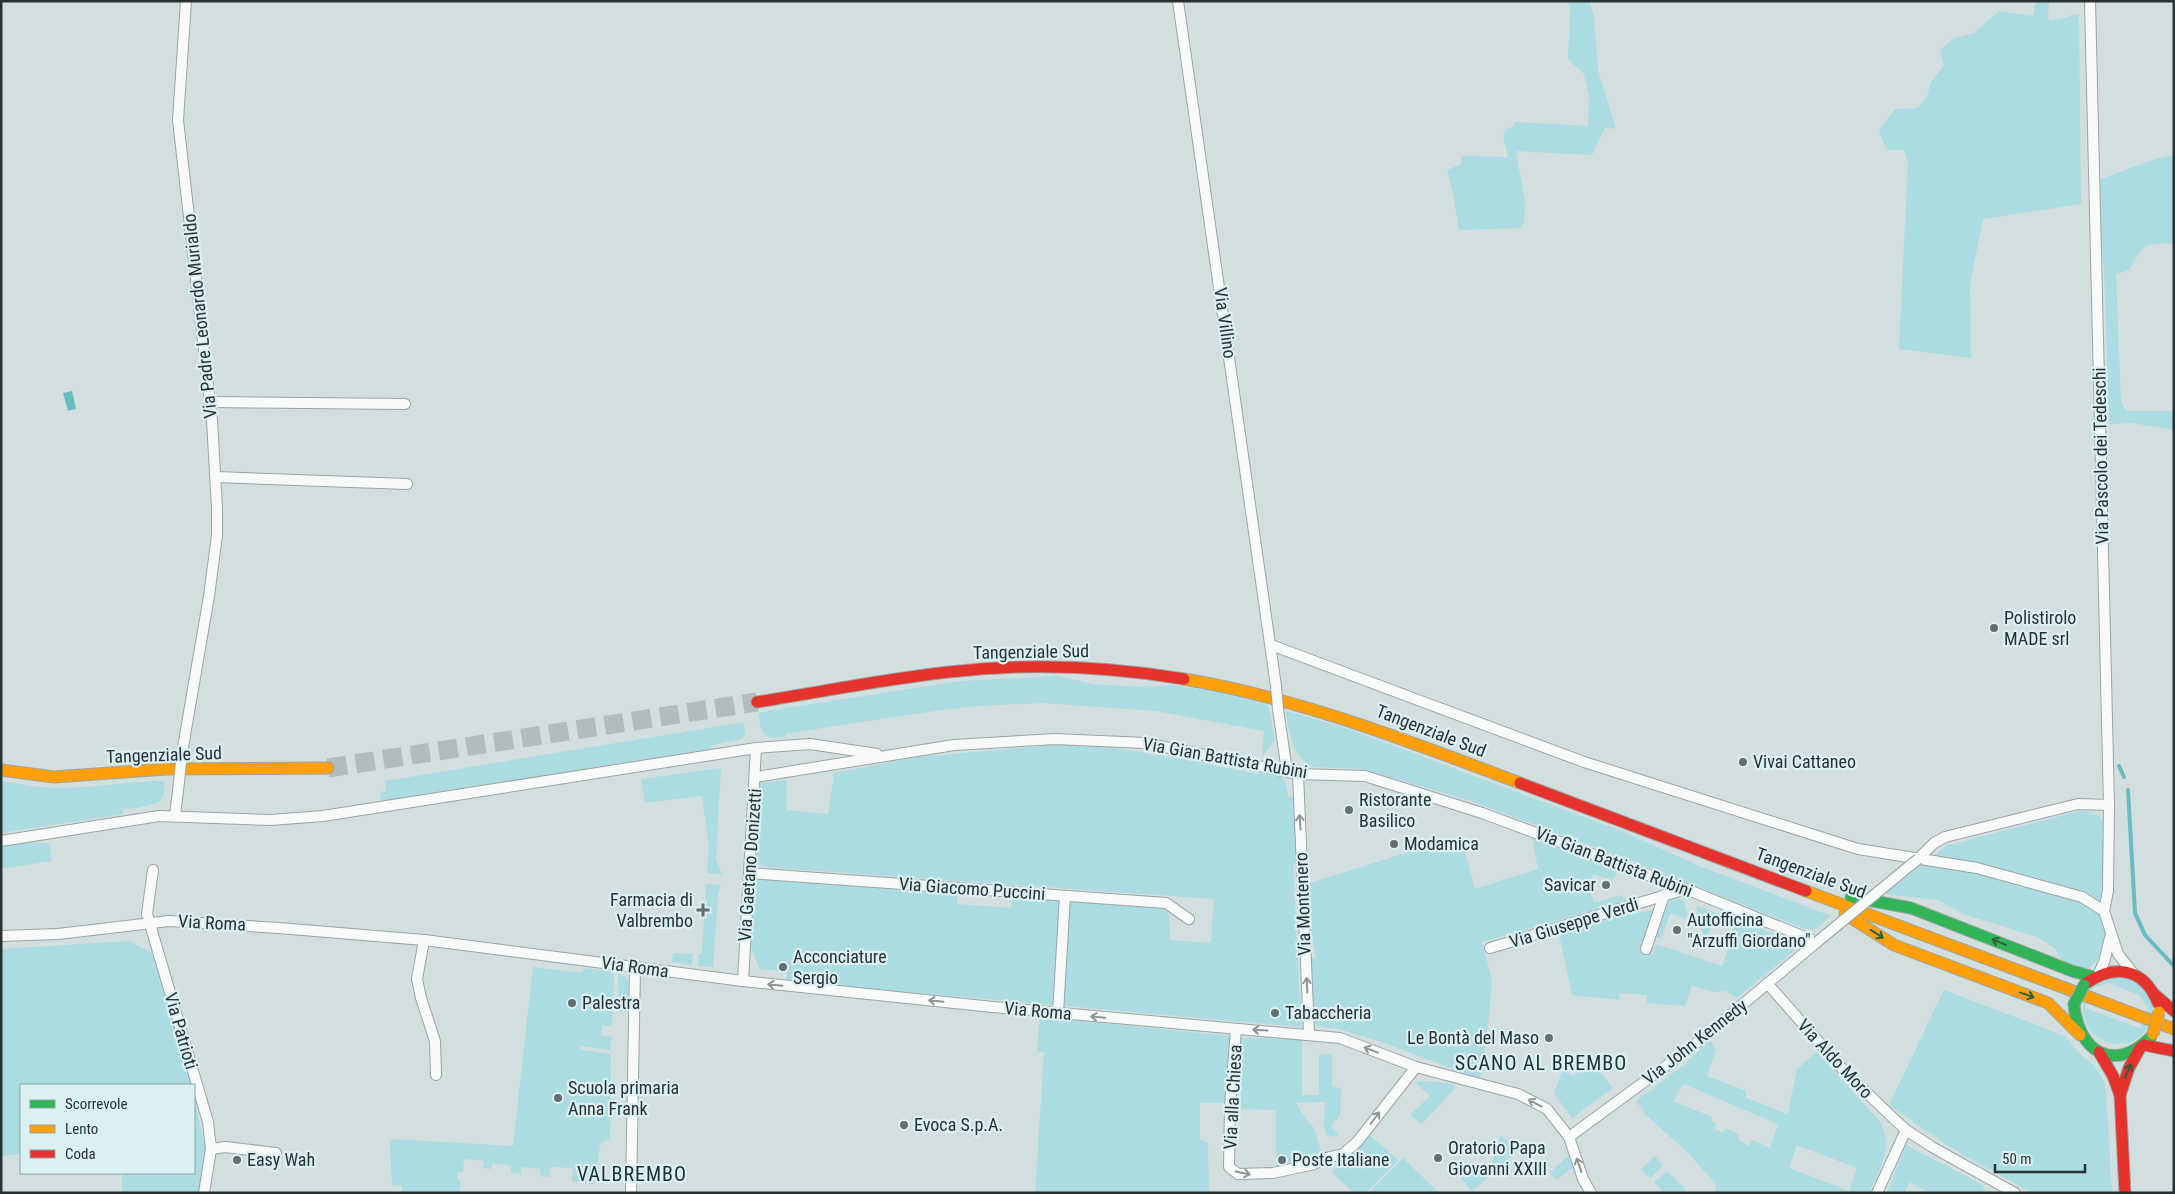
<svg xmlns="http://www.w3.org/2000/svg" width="2175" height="1194" viewBox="0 0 2175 1194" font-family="'Roboto Condensed',sans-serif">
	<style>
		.green { fill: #aadce1; fill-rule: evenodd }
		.water { fill: #67bcc2 }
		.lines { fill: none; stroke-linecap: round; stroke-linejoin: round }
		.stream { stroke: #67bcc2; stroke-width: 4 }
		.highway-tunnel { stroke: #b1bcbd; stroke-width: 19; stroke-dasharray: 19 9; stroke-linecap: butt }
		.street-casing { stroke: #9ba4a5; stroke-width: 12 }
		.fast-casing { stroke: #9ba4a5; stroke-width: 13 }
		.slow-casing { stroke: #9ba4a5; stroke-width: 13 }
		.jam-casing { stroke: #9ba4a5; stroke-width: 13 }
		.street { stroke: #f8fafa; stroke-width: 10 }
		.fast { stroke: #30b455; stroke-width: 11 }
		.slow { stroke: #ff9f0a; stroke-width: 11 }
		.jam { stroke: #e5322d; stroke-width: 11 }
		.street-bridge-casing { stroke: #9ba4a5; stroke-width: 12; stroke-linecap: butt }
		.fast-bridge-casing { stroke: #9ba4a5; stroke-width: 13; stroke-linecap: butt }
		.slow-bridge-casing { stroke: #9ba4a5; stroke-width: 13; stroke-linecap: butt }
		.street-bridge { stroke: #f8fafa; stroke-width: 10 }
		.fast-bridge { stroke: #30b455; stroke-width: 11 }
		.slow-bridge { stroke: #ff9f0a; stroke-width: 11 }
		.oneway { stroke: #909696 }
		.oneway2 { stroke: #2b603f }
		.poi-dot { fill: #646e6f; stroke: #daf0f2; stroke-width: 2 }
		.labels { text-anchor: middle; stroke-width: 4.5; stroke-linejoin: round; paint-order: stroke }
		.street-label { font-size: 18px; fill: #293233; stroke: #daf0f2 }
		.poi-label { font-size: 18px; fill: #293233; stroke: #daf0f2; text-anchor: start }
		.quarter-label { font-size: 20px; letter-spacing: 1px; fill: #1e2f31; stroke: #daf0f2 }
	</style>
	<rect width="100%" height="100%" fill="#d3dedf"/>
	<g class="green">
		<polygon points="1568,1 1589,1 1594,16 1598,70 1616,129 1605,127 1592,155 1516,151 1525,203 1524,222 1520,228 1459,230 1454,198 1447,170 1462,164 1461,156 1508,157 1503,135 1506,129 1513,127 1515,122 1588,126 1589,96 1584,74 1568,59 1570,11"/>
		<polygon points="2036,1 2049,1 2048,19 2050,21 2079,14 2081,204 1983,219 1970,284 1971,358 1899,349 1908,163 1904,150 1888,150 1882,140 1879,130 1895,109 1918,108 1927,97 1931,82 1944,65 1940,50 1954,38 1974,33 1999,11 2033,16"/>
		<path d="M2174 155V244C2145 242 2142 245 2129 270L2116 274 2121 403 2126 411H2174V430L2132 423 2109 424 2104 268 2096 181 2155 159Z"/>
		<polygon points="1057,676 1093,684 1139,687 1172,685 1223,693 1268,705 1275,740 1262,757 1264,731 1156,711 1043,703 976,706 935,711 828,727 786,734 786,737 771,738 765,735 760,726 759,713 779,709 960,681"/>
		<path d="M1286 711 1343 727 1624 832 1697 865 1831 916 1815 930 1805 929 1640 864 1468 800 1362 769 1314 767C1293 759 1289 731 1286 711Z"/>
		<polygon points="744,722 745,734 741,739 710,746 711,749 381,801 380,792 386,791 385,781"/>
		<polygon points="1066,744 1129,750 1203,763 1256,774 1271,772 1281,774 1287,787 1288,797 1297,796 1299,864 1293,864 1301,1027 786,981 787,971 760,969 750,947 755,879 957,894 957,904 1011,908 1012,899 1038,898 1161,907 1169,915 1170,940 1211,943 1214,899 777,868 762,866 755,859 760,783 787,780 786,810 828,814 834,773 917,757"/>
		<polygon points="721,768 716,859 722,874 707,873 709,846 702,796 645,803 641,779"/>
		<path d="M1 781C21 784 39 788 59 788 94 788 129 781 164 781 164 786 165 794 162 798 158 806 132 808 123 810V814L1 833Z"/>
		<polygon points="2083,810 2100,817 2104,824 2106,946 2101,957 2088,969 2063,963 2056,949 2037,937 1963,914 1938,900 1885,894 1946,846"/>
		<polygon points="1456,837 1455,850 1464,849 1475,889 1538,869 1532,837 1618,871 1613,880 1593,874 1590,889 1594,903 1622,895 1626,901 1482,942 1492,981 1489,1017 1480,1079 1379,1041 1335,1028 1315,1026 1311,958 1316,958 1308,912 1307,884"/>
		<polygon points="23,842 50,844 51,861 1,869 1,846"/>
		<polygon points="706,884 721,885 718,894 713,967 698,966 699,954 702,954"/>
		<polygon points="1671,896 1683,900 1688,913 1685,919 1670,913 1661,939 1656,936"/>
		<path d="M1697 906 1715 913 1706 941C1702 935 1697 913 1697 906Z"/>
		<polygon points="1655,910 1640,952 1653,954 1656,944 1722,966 1733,937 1730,936 1736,920 1795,941 1796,949 1737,998 1726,991 1713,992 1692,985 1685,1006 1647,1003 1647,995 1619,993 1619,1000 1572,995 1559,934 1619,916"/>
		<polygon points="130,941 153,954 191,1085 21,1085 21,1154 1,1156 1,949"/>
		<polygon points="673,953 693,954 692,965 672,962"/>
		<polygon points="533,967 582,973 584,968 606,971 614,974 612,1026 602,1026 601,1036 612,1037 610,1050 580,1046 580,1050 611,1054 610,1140 604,1141 600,1146 594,1184 572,1181 573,1168 550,1167 549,1177 541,1176 540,1169 521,1167 521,1174 511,1173 511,1166 493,1163 491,1169 483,1168 484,1161 464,1159 463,1172 458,1172 457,1180 461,1181 459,1193 402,1193 402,1186 392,1186 390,1139 513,1146"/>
		<path d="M2121 973 2150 993C2151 999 2154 1007 2153 1013 2144 1068 2060 1043 2089 988ZM2109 983 2139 995 2148 1008 2140 1028 2085 1008 2093 988Z"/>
		<polygon points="618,974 626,977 628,981 628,1012 619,1012"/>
		<polygon points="1944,990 2065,1036 2082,1056 2094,1065 2104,1082 2106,1093 2112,1193 2032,1193 1950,1147 1889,1105"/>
		<polygon points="1040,1017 1231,1036 1225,1103 1200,1103 1200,1139 1208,1143 1209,1193 1035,1193 1044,1052 1037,1052"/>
		<polygon points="1241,1038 1302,1039 1302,1095 1319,1095 1319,1055 1332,1054 1332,1087 1341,1088 1340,1115 1331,1126 1339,1134 1335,1137 1327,1135 1324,1125 1325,1102 1296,1103 1300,1111 1314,1128 1322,1154 1299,1168 1276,1169 1276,1110 1241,1109"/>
		<path d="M1710 1040 1716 1050 1707 1076 1746 1091V1098L1788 1114 1797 1069 1817 1052 1880 1122C1894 1148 1880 1169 1869 1193H1715L1716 1184 1685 1150 1646 1115 1636 1101 1684 1065ZM1684 1084 1778 1124 1770 1148 1752 1140 1749 1146 1738 1140 1739 1135 1726 1128 1723 1133 1715 1129 1716 1124 1711 1121 1712 1117 1673 1101ZM1797 1145 1857 1168 1849 1191 1789 1168Z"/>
		<polygon points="1590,1060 1613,1088 1572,1118 1554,1093 1563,1069 1573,1077"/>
		<polygon points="1430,1081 1452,1084 1455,1088 1422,1124 1410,1115 1430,1096 1415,1082"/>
		<polygon points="194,1098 205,1146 202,1190 199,1193 122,1193 122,1173 194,1173"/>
		<polygon points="1368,1134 1398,1160 1366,1193 1354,1193 1332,1172"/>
		<polygon points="1500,1136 1521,1148 1472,1191 1461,1178 1470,1162 1469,1170 1488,1174"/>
		<polygon points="1906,1145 1983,1185 1986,1193 1929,1193 1910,1182 1904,1193 1887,1193"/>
		<polygon points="1570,1154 1574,1167 1556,1180 1550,1173"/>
		<polygon points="1655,1156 1663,1166 1650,1178 1641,1169"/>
		<polygon points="1403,1158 1439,1193 1369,1193"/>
		<polygon points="1667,1171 1686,1190 1682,1193 1664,1193 1654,1182"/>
	</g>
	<polygon class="water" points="72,391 76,409 68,411 63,393"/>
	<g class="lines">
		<g class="stream">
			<polyline points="2119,766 2124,777"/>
			<polyline points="2128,790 2135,913 2145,935 2174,966"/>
		</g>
		<polyline class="highway-tunnel" points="328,768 757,702"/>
		<g class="street-casing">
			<g id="street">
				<polyline points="1178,1 1276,686"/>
				<polyline points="2090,1 2109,805 2108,891 2104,911"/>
				<polyline points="210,402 405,404"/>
				<polyline points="216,477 407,484"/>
				<polyline points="1271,645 1584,762 1858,849 1977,868 2082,897 2104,911 2118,954 2133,973"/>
				<polyline points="1278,709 1287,771"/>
				<polyline points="182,753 209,596 217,535 217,508 212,420 178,120 186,1"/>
				<polyline points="1298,774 1309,1033"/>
				<polyline points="756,777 954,745 1055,739 1145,743 1298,774 1365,776 1482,813 1686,889 1817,942 1693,1046 1569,1137"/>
				<polyline points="175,815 179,782"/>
				<polyline points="1,841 159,816 270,820 323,816 756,748 810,744 877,754"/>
				<polyline points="1918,859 1934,843 1945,837 2078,804 2109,805"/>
				<polyline points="153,870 147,914 208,1122 211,1149 204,1193"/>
				<polyline points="749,873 1166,903 1189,919"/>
				<polyline points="1,936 58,934 169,921 279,928 424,940 743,981 993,1007 1340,1038 1416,1067 1518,1094 1547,1109 1569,1137 1583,1179 1591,1193"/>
				<polyline points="424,940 417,979 421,998 435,1041 436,1075"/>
				<polyline points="1490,948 1686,889"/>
				<polyline points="1646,949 1664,895"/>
				<polyline points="2098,975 2104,962 2111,934"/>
				<polyline points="743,981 756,748"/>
				<polyline points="1767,983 1846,1073 1906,1130 1932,1147 2015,1193"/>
				<polyline points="1058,1013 1065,896"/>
				<polyline points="1236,1029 1230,1107 1229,1167 1238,1174 1273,1173 1314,1164 1326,1158 1343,1154 1357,1142 1416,1067"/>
				<polyline points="211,1149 225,1147 276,1153"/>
				<polyline points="631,1193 635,967"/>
				<polyline points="1877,1193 1906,1130"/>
			</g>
		</g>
		<g class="fast-casing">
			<g id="fast">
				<polyline points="1851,897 1911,908 2072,971 2094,977"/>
				<path d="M2074 1004C2078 1052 2114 1074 2151 1037"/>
			</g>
		</g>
		<g class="slow-casing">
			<g id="slow">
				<path d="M1184 679C1302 699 1408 741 1520 783"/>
				<polyline points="1,770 54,777 166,769 328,768"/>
				<polyline points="1806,891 2174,1029"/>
				<polyline points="1845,914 1894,945 2048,1003 2080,1035"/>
			</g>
		</g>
		<g class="jam-casing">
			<g id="jam">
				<path d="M757 702C821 692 884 679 949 672 1026 663 1106 666 1184 679"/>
				<polyline points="1520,783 1806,891"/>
				<path d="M2085 984C2115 963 2144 968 2158 1003"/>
				<polyline points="2154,994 2174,1011"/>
				<polyline points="2144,1045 2174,1051"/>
				<polyline points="2099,1052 2113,1076 2120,1095 2125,1193"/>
				<polyline points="2120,1095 2129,1068 2140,1048"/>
			</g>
		</g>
		<use href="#street" class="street"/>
		<use href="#fast" class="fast"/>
		<use href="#slow" class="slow"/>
		<use href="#jam" class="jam"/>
		<g class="street-bridge-casing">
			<g id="street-bridge">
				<polyline points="1276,686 1278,709"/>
				<polyline points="179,782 182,753"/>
				<polyline points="1817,942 1918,859"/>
			</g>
		</g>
		<g class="fast-bridge-casing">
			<polyline id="fast-bridge" points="2074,1004 2084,985"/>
		</g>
		<g class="slow-bridge-casing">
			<polyline id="slow-bridge" points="2153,1034 2159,1012"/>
		</g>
		<use href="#street-bridge" class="street-bridge"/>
		<use href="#fast-bridge" class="fast-bridge"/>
		<use href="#slow-bridge" class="slow-bridge"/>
	</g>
	<defs><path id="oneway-shaft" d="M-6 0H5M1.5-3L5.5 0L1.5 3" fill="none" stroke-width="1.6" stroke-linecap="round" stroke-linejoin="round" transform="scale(1.25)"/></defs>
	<g class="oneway">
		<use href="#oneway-shaft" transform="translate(1300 822) rotate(-94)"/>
		<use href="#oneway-shaft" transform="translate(775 985) rotate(-174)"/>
		<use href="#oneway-shaft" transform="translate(1307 985) rotate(-92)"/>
		<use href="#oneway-shaft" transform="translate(936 1001) rotate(-174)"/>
		<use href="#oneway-shaft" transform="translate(1098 1017) rotate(-175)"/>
		<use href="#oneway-shaft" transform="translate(1260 1030) rotate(-177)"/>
		<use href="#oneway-shaft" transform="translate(1371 1050) rotate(-159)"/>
		<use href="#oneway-shaft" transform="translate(1535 1103) rotate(-152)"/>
		<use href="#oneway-shaft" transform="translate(1375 1118) rotate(-53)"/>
		<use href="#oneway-shaft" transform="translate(1579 1165) rotate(-109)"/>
		<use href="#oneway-shaft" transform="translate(1243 1173) rotate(11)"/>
	</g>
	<g class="oneway2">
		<use href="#oneway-shaft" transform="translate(1877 934) rotate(33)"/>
		<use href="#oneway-shaft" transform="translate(1999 942) rotate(-158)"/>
		<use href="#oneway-shaft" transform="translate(2027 995) rotate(20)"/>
		<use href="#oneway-shaft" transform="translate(2128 1071) rotate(-67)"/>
	</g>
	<g class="poi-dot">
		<circle cx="1994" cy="628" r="5"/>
		<circle cx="1743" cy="762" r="5"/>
		<circle cx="1349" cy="810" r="5"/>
		<circle cx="1394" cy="844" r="5"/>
		<circle cx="1606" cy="885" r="5"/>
		<path d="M700.5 902.5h5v5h5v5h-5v5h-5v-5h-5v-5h5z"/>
		<circle cx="1677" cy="930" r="5"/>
		<circle cx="783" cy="967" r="5"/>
		<circle cx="572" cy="1003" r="5"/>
		<circle cx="1275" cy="1013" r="5"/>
		<circle cx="1549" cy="1038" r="5"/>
		<circle cx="558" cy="1098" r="5"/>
		<circle cx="904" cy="1125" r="5"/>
		<circle cx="1438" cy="1158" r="5"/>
		<circle cx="237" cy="1160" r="5"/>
		<circle cx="1282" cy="1160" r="5"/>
	</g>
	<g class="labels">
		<g class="street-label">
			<text transform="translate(200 316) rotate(-96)" y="6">Via Padre Leonardo Murialdo</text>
			<text transform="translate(1225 323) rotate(82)" y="6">Via Villino</text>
			<text transform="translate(2101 456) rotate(-91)" y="6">Via Pascolo dei Tedeschi</text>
			<text transform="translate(1031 652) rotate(-1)" y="6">Tangenziale Sud</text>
			<text transform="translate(1431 731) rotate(21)" y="6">Tangenziale Sud</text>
			<text transform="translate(164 755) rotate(-2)" y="6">Tangenziale Sud</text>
			<text transform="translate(1225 758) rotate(10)" y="6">Via Gian Battista Rubini</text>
			<text transform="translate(1614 862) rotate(21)" y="6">Via Gian Battista Rubini</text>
			<text transform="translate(750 865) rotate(-86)" y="6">Via Gaetano Donizetti</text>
			<text transform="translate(1811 873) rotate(20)" y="6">Tangenziale Sud</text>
			<text transform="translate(972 889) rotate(4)" y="6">Via Giacomo Puccini</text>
			<text transform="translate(1303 904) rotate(-92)" y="6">Via Montenero</text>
			<text transform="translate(212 923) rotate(3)" y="6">Via Roma</text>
			<text transform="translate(1574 923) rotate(-17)" y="6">Via Giuseppe Verdi</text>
			<text transform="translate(635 967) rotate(8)" y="6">Via Roma</text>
			<text transform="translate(1038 1011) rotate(5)" y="6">Via Roma</text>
			<text transform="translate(181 1031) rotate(74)" y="6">Via Patrioti</text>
			<text transform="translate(1695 1042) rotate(-38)" y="6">Via John Kennedy</text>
			<text transform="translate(1835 1059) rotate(47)" y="6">Via Aldo Moro</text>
			<text transform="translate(1233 1097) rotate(-87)" y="6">Via alla Chiesa</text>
		</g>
		<g class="poi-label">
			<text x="2004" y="624">Polistirolo<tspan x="2004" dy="21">MADE srl</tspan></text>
			<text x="1753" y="768">Vivai Cattaneo</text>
			<text x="1359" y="806">Ristorante<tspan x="1359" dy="21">Basilico</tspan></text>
			<text x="1404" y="850">Modamica</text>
			<text x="1596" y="891" text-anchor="end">Savicar</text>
			<text x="693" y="906" text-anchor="end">Farmacia di<tspan x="693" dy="21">Valbrembo</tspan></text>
			<text x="1687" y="926">Autofficina<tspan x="1687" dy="21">"Arzuffi Giordano"</tspan></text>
			<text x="793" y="963">Acconciature<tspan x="793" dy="21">Sergio</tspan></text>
			<text x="582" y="1009">Palestra</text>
			<text x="1285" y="1019">Tabaccheria</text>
			<text x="1539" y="1044" text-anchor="end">Le Bontà del Maso</text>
			<text x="568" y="1094">Scuola primaria<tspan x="568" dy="21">Anna Frank</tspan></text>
			<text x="914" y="1131">Evoca S.p.A.</text>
			<text x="1448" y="1154">Oratorio Papa<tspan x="1448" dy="21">Giovanni XXIII</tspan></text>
			<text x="247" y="1166">Easy Wah</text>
			<text x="1292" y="1166">Poste Italiane</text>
		</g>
		<g class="quarter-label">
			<text x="1541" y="1070">SCANO AL BREMBO</text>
			<text x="632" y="1181">VALBREMBO</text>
		</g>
	</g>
	<rect width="2175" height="1194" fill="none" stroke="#293233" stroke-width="5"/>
	<rect x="20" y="1084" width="175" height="90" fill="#daf0f2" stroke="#93a4a6"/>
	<rect x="30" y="1100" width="25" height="8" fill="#30b455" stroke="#93a4a6"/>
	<text x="65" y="1109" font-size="15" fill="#293233">Scorrevole</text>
	<rect x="30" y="1125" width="25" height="8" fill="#ff9f0a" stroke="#93a4a6"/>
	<text x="65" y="1134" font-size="15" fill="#293233">Lento</text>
	<rect x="30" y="1150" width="25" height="8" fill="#e5322d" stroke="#93a4a6"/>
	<text x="65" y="1159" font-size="15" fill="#293233">Coda</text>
	<path d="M1995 1164v8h90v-8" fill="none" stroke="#293233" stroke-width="2.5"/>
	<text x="2002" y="1164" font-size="15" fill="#293233" stroke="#daf0f2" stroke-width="4" paint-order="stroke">50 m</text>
</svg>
